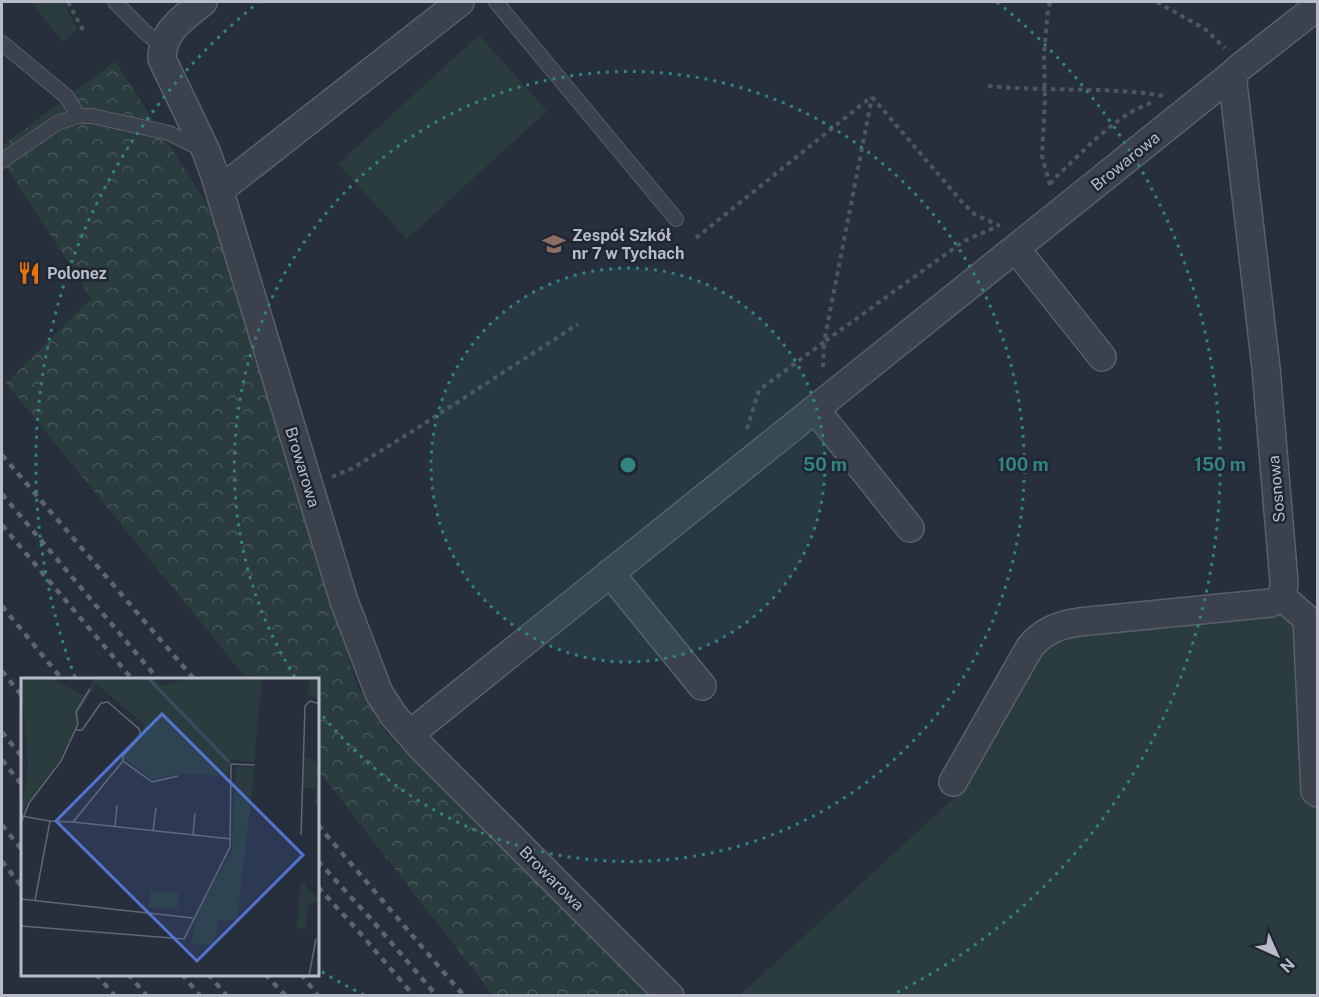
<svg xmlns="http://www.w3.org/2000/svg" width="1319" height="997" viewBox="0 0 1319 997" font-family="'Public Sans',sans-serif">
	<style>
		.green { fill: #2a3c3e }
		.forest { fill: url(#forest-crowns) }
		.lines { fill: none; stroke-linecap: round; stroke-linejoin: round }
		.service-casing { stroke: #595f6b; stroke-width: 16 }
		.minor-casing { stroke: #595f6b; stroke-width: 30 }
		.path { stroke: #49595c; stroke-width: 4; stroke-dasharray: 4.5 4.5; stroke-linecap: butt }
		.service { stroke: #3b414d; stroke-width: 14 }
		.minor { stroke: #3b414d; stroke-width: 27 }
		.rail { stroke: #5d6573; stroke-width: 4.5; stroke-dasharray: 6 6; stroke-linecap: butt }
		.ring { fill: none; stroke: #318480; stroke-width: 3; stroke-dasharray: 3 6 }
		.labels { text-anchor: middle; stroke-width: 5; stroke-linejoin: round; paint-order: stroke }
		.street-label { font-size: 16px; fill: #b7bcc8; stroke: #202632 }
		.poi-label { font-size: 16px; font-weight: bold; fill: #b7bcc8; stroke: #202632; text-anchor: start }
		.inset-river { fill: none; stroke: #3e4c63; stroke-width: 3 }
		.inset-road { fill: none; stroke: #616774; stroke-width: 1.5 }
		.view { fill: #5374d2; fill-opacity: 0.15; stroke: #5374d2; stroke-width: 3 }
		.inset-edge { fill: none; stroke: #b7bcc8; stroke-width: 3 }
		.centre { fill: #318480; stroke: #202632; stroke-width: 3 }
		.ring-label { font-size: 18px; text-anchor: middle; font-weight: bold; fill: #318480; stroke: #202632; stroke-width: 5; stroke-linejoin: round; paint-order: stroke }
	</style>
	<defs>
		<pattern id="forest-crowns" width="20" height="18" patternUnits="userSpaceOnUse" patternTransform="scale(1.5)"><rect width="20" height="18" fill="#2a3c3e"/><path d="M2 6a3 3 0 1 1 6 0M12 15a3 3 0 1 1 6 0" fill="none" stroke="#475658"/></pattern>
	</defs>
	<rect width="100%" height="100%" fill="#272f3c"/>
	<g class="green">
		<polygon points="31,2 64,2 77,30 63,42"/>
		<polygon points="479,35 547,111 407,239 338,164"/>
		<polygon points="1316,606 1318,619 1317,995 739,996 967,786 1012,696 1036,658 1054,642 1083,631"/>
	</g>
	<polygon class="forest" points="115,61 209,207 357,685 385,732 650,995 493,995 318,770 318,679 247,679 6,383 91,298 2,160 2,146"/>
	<g class="lines">
		<g class="service-casing">
			<g id="service">
				<polyline points="115,2 145,32 162,46"/>
				<polyline points="496,2 676,219"/>
				<polyline points="2,43 67,97 78,116"/>
				<polyline points="2,161 57,123 78,116 92,116 169,133 201,149"/>
			</g>
		</g>
		<g class="minor-casing">
			<g id="minor">
				<path d="M203 2C183 18 162 31 162 59L206 151 215 176 344 601 379 693 394 716 421 747 670 996"/>
				<polyline points="220,190 460,2"/>
				<polyline points="1016,249 1102,357"/>
				<polyline points="815,409 910,528"/>
				<polyline points="610,573 702,686"/>
				<polyline points="1281,596 1307,619 1315,791 1318,793"/>
				<polyline points="410,734 1234,73"/>
				<path d="M953 782 1030 647C1043 631 1059 625 1079 622L1271 603C1282 599 1284 592 1284 582L1266 368 1233 83 1234 73 1239 68 1318 6"/>
			</g>
		</g>
		<g class="path">
			<polyline points="68,2 83,30"/>
			<polyline points="1157,2 1205,29 1225,48"/>
			<path d="M988 86C1046 92 1105 86 1164 96"/>
			<polyline points="872,97 963,203 974,214 1000,226"/>
			<path d="M1050 184 1056 177C1084 151 1117 113 1154 102"/>
			<polyline points="1050,185 1042,156 1045,100 1044,54 1048,9 1050,2"/>
			<polyline points="696,238 871,97"/>
			<polyline points="823,367 824,342 964,241 996,227"/>
			<polyline points="747,429 759,390 824,342 872,97"/>
			<polyline points="332,477 353,468 416,429 578,324"/>
		</g>
		<use href="#service" class="service"/>
		<use href="#minor" class="minor"/>
		<g class="rail">
			<polyline points="2,455 194,679"/>
			<polyline points="2,494 158,679"/>
			<polyline points="2,525 132,679"/>
			<polyline points="2,606 62,679"/>
			<polyline points="2,671 22,696"/>
			<polyline points="2,732 22,757"/>
			<polyline points="2,760 22,785"/>
			<polyline points="2,825 22,850"/>
			<polyline points="318,825 464,996"/>
			<polyline points="2,861 22,887"/>
			<polyline points="318,861 371,919 437,996"/>
			<polyline points="318,887 360,933 414,996"/>
			<polyline points="96,974 115,996"/>
			<polyline points="128,974 147,996"/>
			<polyline points="182,974 200,996"/>
			<polyline points="208,974 227,996"/>
			<polyline points="265,974 286,996"/>
			<polyline points="301,974 318,996"/>
		</g>
	</g>
	<circle cx="628" cy="465" r="197" fill="#318480" fill-opacity=".12"/>
	<g class="ring">
		<circle cx="628" cy="465" r="197"/>
		<path d="M295 677A395 395 0 1 1 319 711"/>
		<path d="M364 995A592 592 0 0 1 319 970M75 677A592 592 0 0 1 259 2M997 2A592 592 0 0 1 892 995"/>
	</g>
	<defs>
		<g id="school-bare" transform="scale(1.8)"><path d="M0-5L7-2L0 1L-7-2ZM-4 1L0 2.5L4 1V4Q0 6-4 4Z" fill="#8d6e63" stroke="#202632" stroke-width="2.5" paint-order="stroke"/></g>
		<g id="restaurant-bare" transform="scale(1.8)"><path d="M-5-6h1v4h1v-4h1v4h1v-4h1v5L-1.5 .5V6h-2V.5L-5-1ZM5-6V6H3V1.5H1.5Q1.5-4 5-6Z" fill="#e8710a" stroke="#202632" stroke-width="2.5" paint-order="stroke"/></g>
	</defs>
	<g fill-rule="evenodd">
		<use href="#school-bare" x="554" y="244"/>
		<use href="#restaurant-bare" x="29" y="273"/>
	</g>
	<g class="labels">
		<g class="street-label">
			<text transform="translate(1125 161) rotate(-39)" y="6">Browarowa</text>
			<text transform="translate(303 467) rotate(73)" y="6">Browarowa</text>
			<text transform="translate(1276 489) rotate(-95)" y="6">Sosnowa</text>
			<text transform="translate(552 878) rotate(45)" y="6">Browarowa</text>
		</g>
		<g class="poi-label">
			<text x="572" y="241">Zespół Szkół<tspan x="572" dy="18">nr 7 w Tychach</tspan></text>
			<text x="47" y="279">Polonez</text>
		</g>
	</g>
	<g transform="translate(21 678)">
		<rect width="298" height="298" fill="#272f3c"/>
		<path d="M0 0H38L36 4 63 17 74 0H133L143 8 167 0H241L233 84 209 82 208 98 156 96 132 102 100 78 124 47 75 6 59 32 56 47 39 81 0 135 7 88ZM289 0H298L297 21 287 17ZM282 78 298 86 295 109 298 111V127L293 125 295 111 282 110ZM280 205H285V210L298 219V224L287 226 285 251 276 250ZM129 213 158 214 157 230 128 229Z" fill="#2a3c3e"/>
		<path d="M215 88 234 89 216 242H198L192 268 170 265 175 239 211 172Z" fill="#2a3c3e"/>
		<path class="inset-river" d="M127 0 208 84"/>
		<path class="inset-road" d="M55 52H61L80 25 87 24 118 51 120 58 102 78V83M0 63V87M0 138 29 143M52 144 210 161M0 145 8 125 40 83 57 46 55 34 69 11M94 148 96 127M132 153 135 130M172 157 174 135M280 157 284 28 289 23 299 26M0 221 172 240M14 222 29 143 52 144 102 83 131 104 157 98M0 248 163 261 209 169 210 86 234 87M288 298 295 261"/>
		<path class="view" d="M141 36 282 177 176 283 35 143Z"/>
		<rect width="298" height="298" class="inset-edge"/>
	</g>
	<circle cx="628" cy="465" r="9" class="centre"/>
	<g class="ring-label">
		<text x="825" y="471">50 m</text>
		<text x="1023" y="471">100 m</text>
		<text x="1220" y="471">150 m</text>
	</g>
	<rect width="1319" height="997" fill="none" stroke="#b7bcc8" stroke-width="6"/>
	<g transform="translate(1277 955) rotate(135)" stroke="#202632" stroke-width="4.5" paint-order="stroke">
	<path d="M0-4.5L10 22L0 15L-10 22Z" fill="#b7bcc8"/>
	<text y="-9" font-size="16" font-weight="bold" text-anchor="middle" fill="#b7bcc8">N</text>
	</g>
</svg>
